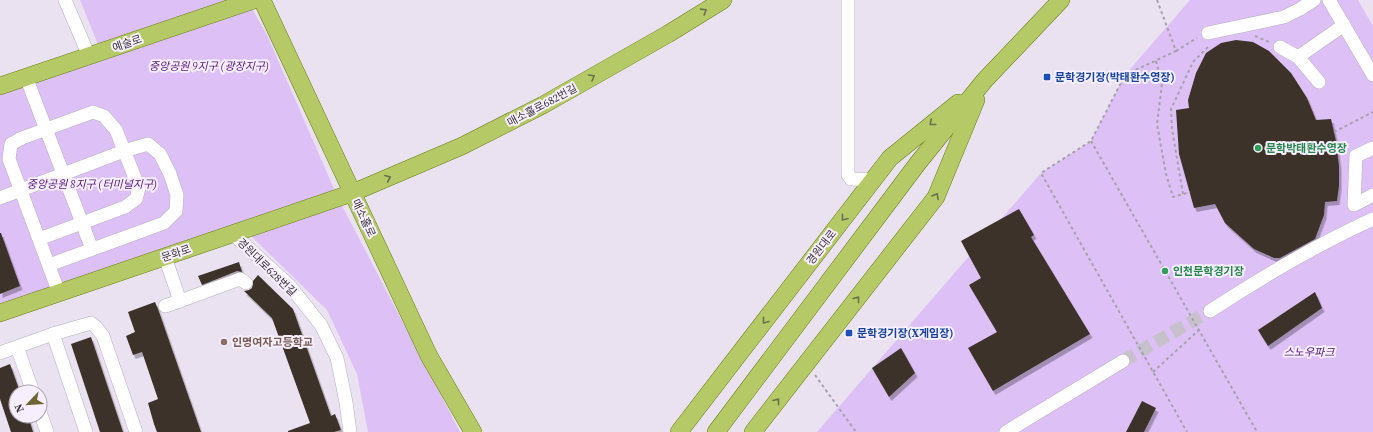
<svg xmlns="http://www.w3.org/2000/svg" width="1373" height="432" viewBox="0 0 1373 432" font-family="'Source Serif 4','Noto Sans KR',serif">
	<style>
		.green { fill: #ddc1f6 }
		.building { fill: #3c3229; filter: url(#shadow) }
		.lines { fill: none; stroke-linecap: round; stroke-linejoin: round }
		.minor-tunnel { stroke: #c7c0cd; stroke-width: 13; stroke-dasharray: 13 6; stroke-linecap: butt }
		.minor-casing { stroke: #b8b0be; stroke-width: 14 }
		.major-casing { stroke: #697f15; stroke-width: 18 }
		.path { stroke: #a7a1ac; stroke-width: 2; stroke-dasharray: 3 3; stroke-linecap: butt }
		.minor { stroke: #fff; stroke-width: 13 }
		.major { stroke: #b5ca66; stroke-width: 17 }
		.oneway { stroke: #6b714c }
		.transit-dot { fill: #1a4fb4; stroke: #f7effe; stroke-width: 1.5 }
		.leisure-dot { fill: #2e9e5b; stroke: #f7effe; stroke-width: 1.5 }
		.education-dot { fill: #8d6e63; stroke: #f7effe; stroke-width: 1.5 }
		.labels { text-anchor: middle; stroke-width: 4; stroke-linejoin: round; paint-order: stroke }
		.street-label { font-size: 11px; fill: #39363b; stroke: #f7effe }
		.park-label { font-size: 11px; font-style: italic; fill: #551979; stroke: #f7effe }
		.transit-label { font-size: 11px; font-weight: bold; fill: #164399; stroke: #f7effe; text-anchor: start }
		.leisure-label { font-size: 11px; font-weight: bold; fill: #27864d; stroke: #f7effe; text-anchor: start }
		.education-label { font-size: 11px; font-weight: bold; fill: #785e54; stroke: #f7effe; text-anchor: start }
	</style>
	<defs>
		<filter id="shadow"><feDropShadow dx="2.5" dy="4" stdDeviation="0" flood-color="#0004"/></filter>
	</defs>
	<rect width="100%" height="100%" fill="#eae2f1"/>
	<g class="green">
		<polygon points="80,0 247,0 267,35 338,198 460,432 368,432 357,374 327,310 245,230 0,313 0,86 101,52"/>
		<polygon points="1190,0 1358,0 1373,26 1373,432 817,432 1041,173 1091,141 1125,75"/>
	</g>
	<g class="building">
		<polygon points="1236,40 1253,42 1269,51 1291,73 1307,98 1316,120 1331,119 1336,141 1339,166 1339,186 1337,201 1325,202 1324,215 1315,239 1280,258 1274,258 1254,249 1225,223 1215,204 1194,208 1179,154 1176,110 1189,108 1188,100 1196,73 1206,53 1221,43"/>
		<polygon points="1019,209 1034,235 1031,237 1090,334 993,391 968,348 997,332 969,285 981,278 961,241"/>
		<polygon points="0,233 1,233 20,286 0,294"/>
		<polygon points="239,262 242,272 237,271 202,285 198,276"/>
		<polygon points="258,275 293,309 331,416 335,414 341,430 334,432 288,432 288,431 310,423 272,318 244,291 249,290 252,288 253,281"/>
		<polygon points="1315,292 1322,308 1268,346 1258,330"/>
		<polygon points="155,302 158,309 201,432 157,432 154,424 148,403 158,399 142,352 133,355 126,336 135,332 128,312"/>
		<polygon points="91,337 123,432 100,432 71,344"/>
		<polygon points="901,348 915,373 889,397 872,368"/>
		<polygon points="10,364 20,392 16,392 16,416 28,416 33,432 11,432 0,399 0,368"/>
		<polygon points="1142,401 1156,408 1144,432 1126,432"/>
	</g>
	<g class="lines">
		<polyline class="minor-tunnel" points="1123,361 1210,311"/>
		<g class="minor-casing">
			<g id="minor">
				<polyline points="65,0 89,56"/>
				<polyline points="848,0 848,175 851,179 873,180"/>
				<polyline points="1329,0 1373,75"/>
				<polyline points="1208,33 1284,17 1300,9 1314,0"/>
				<polyline points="1280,47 1298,57 1319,82"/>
				<polyline points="1298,57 1344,25"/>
				<polyline points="26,77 92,249"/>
				<polyline points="1373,148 1356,156 1354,205 1373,195"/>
				<polyline points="0,198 124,151 148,144 160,154 170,174 177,195 176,211 164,223 49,265"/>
				<polyline points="233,234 290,286 321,325 337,358 346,402 350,432"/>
				<polyline points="39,239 125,207 136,199 139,188 116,130 104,116 93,112 22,138 11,144 9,159 59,293"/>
				<polyline points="165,257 180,301 240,279 246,283"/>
				<polyline points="165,306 180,301"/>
				<path d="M1210 311C1262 277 1316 245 1373 219"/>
				<polyline points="53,334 86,432"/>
				<polyline points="17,347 33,392"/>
				<polyline points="0,353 53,334 91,323 96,327 103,336 136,432"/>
				<polyline points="40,412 47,432"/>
				<polyline points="1006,432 1123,361"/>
			</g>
		</g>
		<g class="major-casing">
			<g id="major">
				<polyline points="262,0 429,356 473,432"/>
				<polyline points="0,86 254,0"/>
				<polyline points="0,313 352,193 462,146 543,105 668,34 723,0"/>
				<polyline points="679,432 890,158 958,103"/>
				<polyline points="716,432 918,163 984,81 1061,0"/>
				<polyline points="753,432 936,197 976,100"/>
			</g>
		</g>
		<g class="path">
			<polyline points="1157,0 1176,51 1125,75 1091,141 1041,173 1187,432"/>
			<polyline points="1255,36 1269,42"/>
			<polyline points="1176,51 1197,38"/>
			<polyline points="1156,61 1162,84 1157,124 1166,174 1173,197 1190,192"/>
			<polyline points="1334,132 1373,112"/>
			<polyline points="1091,141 1257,432"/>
			<polyline points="1183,194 1172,129 1171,109 1193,62 1210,45"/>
			<polyline points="1153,372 1199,330"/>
			<polyline points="815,375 856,432"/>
		</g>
		<use href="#minor" class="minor"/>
		<use href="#major" class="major"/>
	</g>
	<defs><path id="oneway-chevron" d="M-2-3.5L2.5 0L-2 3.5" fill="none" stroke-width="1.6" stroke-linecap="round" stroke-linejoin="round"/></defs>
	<g class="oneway">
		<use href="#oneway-chevron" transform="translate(704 11) rotate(-32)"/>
		<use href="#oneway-chevron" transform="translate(592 77) rotate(-30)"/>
		<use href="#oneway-chevron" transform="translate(932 123) rotate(141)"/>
		<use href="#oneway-chevron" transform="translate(388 178) rotate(-23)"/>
		<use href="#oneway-chevron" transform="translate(936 196) rotate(-60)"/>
		<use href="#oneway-chevron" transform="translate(844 218) rotate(128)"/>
		<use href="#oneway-chevron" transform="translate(857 299) rotate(-52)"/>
		<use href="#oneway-chevron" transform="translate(765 321) rotate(128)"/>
		<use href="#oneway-chevron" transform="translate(777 401) rotate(-52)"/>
	</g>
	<g class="transit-dot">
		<rect x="1043" y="73" width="8" height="8" rx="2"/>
		<rect x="845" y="329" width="8" height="8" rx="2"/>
	</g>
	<g class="leisure-dot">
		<circle cx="1258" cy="148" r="4"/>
		<circle cx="1165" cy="271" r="4"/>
	</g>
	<circle class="education-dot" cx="224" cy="342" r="4"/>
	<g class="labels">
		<g class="street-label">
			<text transform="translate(127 43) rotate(-19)" y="4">예술로</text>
			<text transform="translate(542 105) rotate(-28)" y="4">매소홀로682번길</text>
			<text transform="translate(364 218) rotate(65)" y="4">매소홀로</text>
			<text transform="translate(821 247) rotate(-52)" y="4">경원대로</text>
			<text transform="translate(176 253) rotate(-19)" y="4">문화로</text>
			<text transform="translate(267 267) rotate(44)" y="4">경원대로628번길</text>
		</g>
		<g class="park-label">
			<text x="209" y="70">중앙공원 9지구 (광장지구)</text>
			<text x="92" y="188">중앙공원 8지구 (터미널지구)</text>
			<text x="1309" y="356">스노우파크</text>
		</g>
		<g class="transit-label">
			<text x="1055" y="81">문학경기장(박태환수영장)</text>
			<text x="857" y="337">문학경기장(X게임장)</text>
		</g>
		<g class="leisure-label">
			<text x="1266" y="152">문학박태환수영장</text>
			<text x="1173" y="275">인천문학경기장</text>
		</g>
		<g class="education-label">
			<text x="232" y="346">인명여자고등학교</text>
		</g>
	</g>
	<g transform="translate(28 404) rotate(245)"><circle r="19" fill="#f7effe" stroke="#aba5b0"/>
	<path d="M0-3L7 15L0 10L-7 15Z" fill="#6f6532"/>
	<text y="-6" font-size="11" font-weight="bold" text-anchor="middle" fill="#39363b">N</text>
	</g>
</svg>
